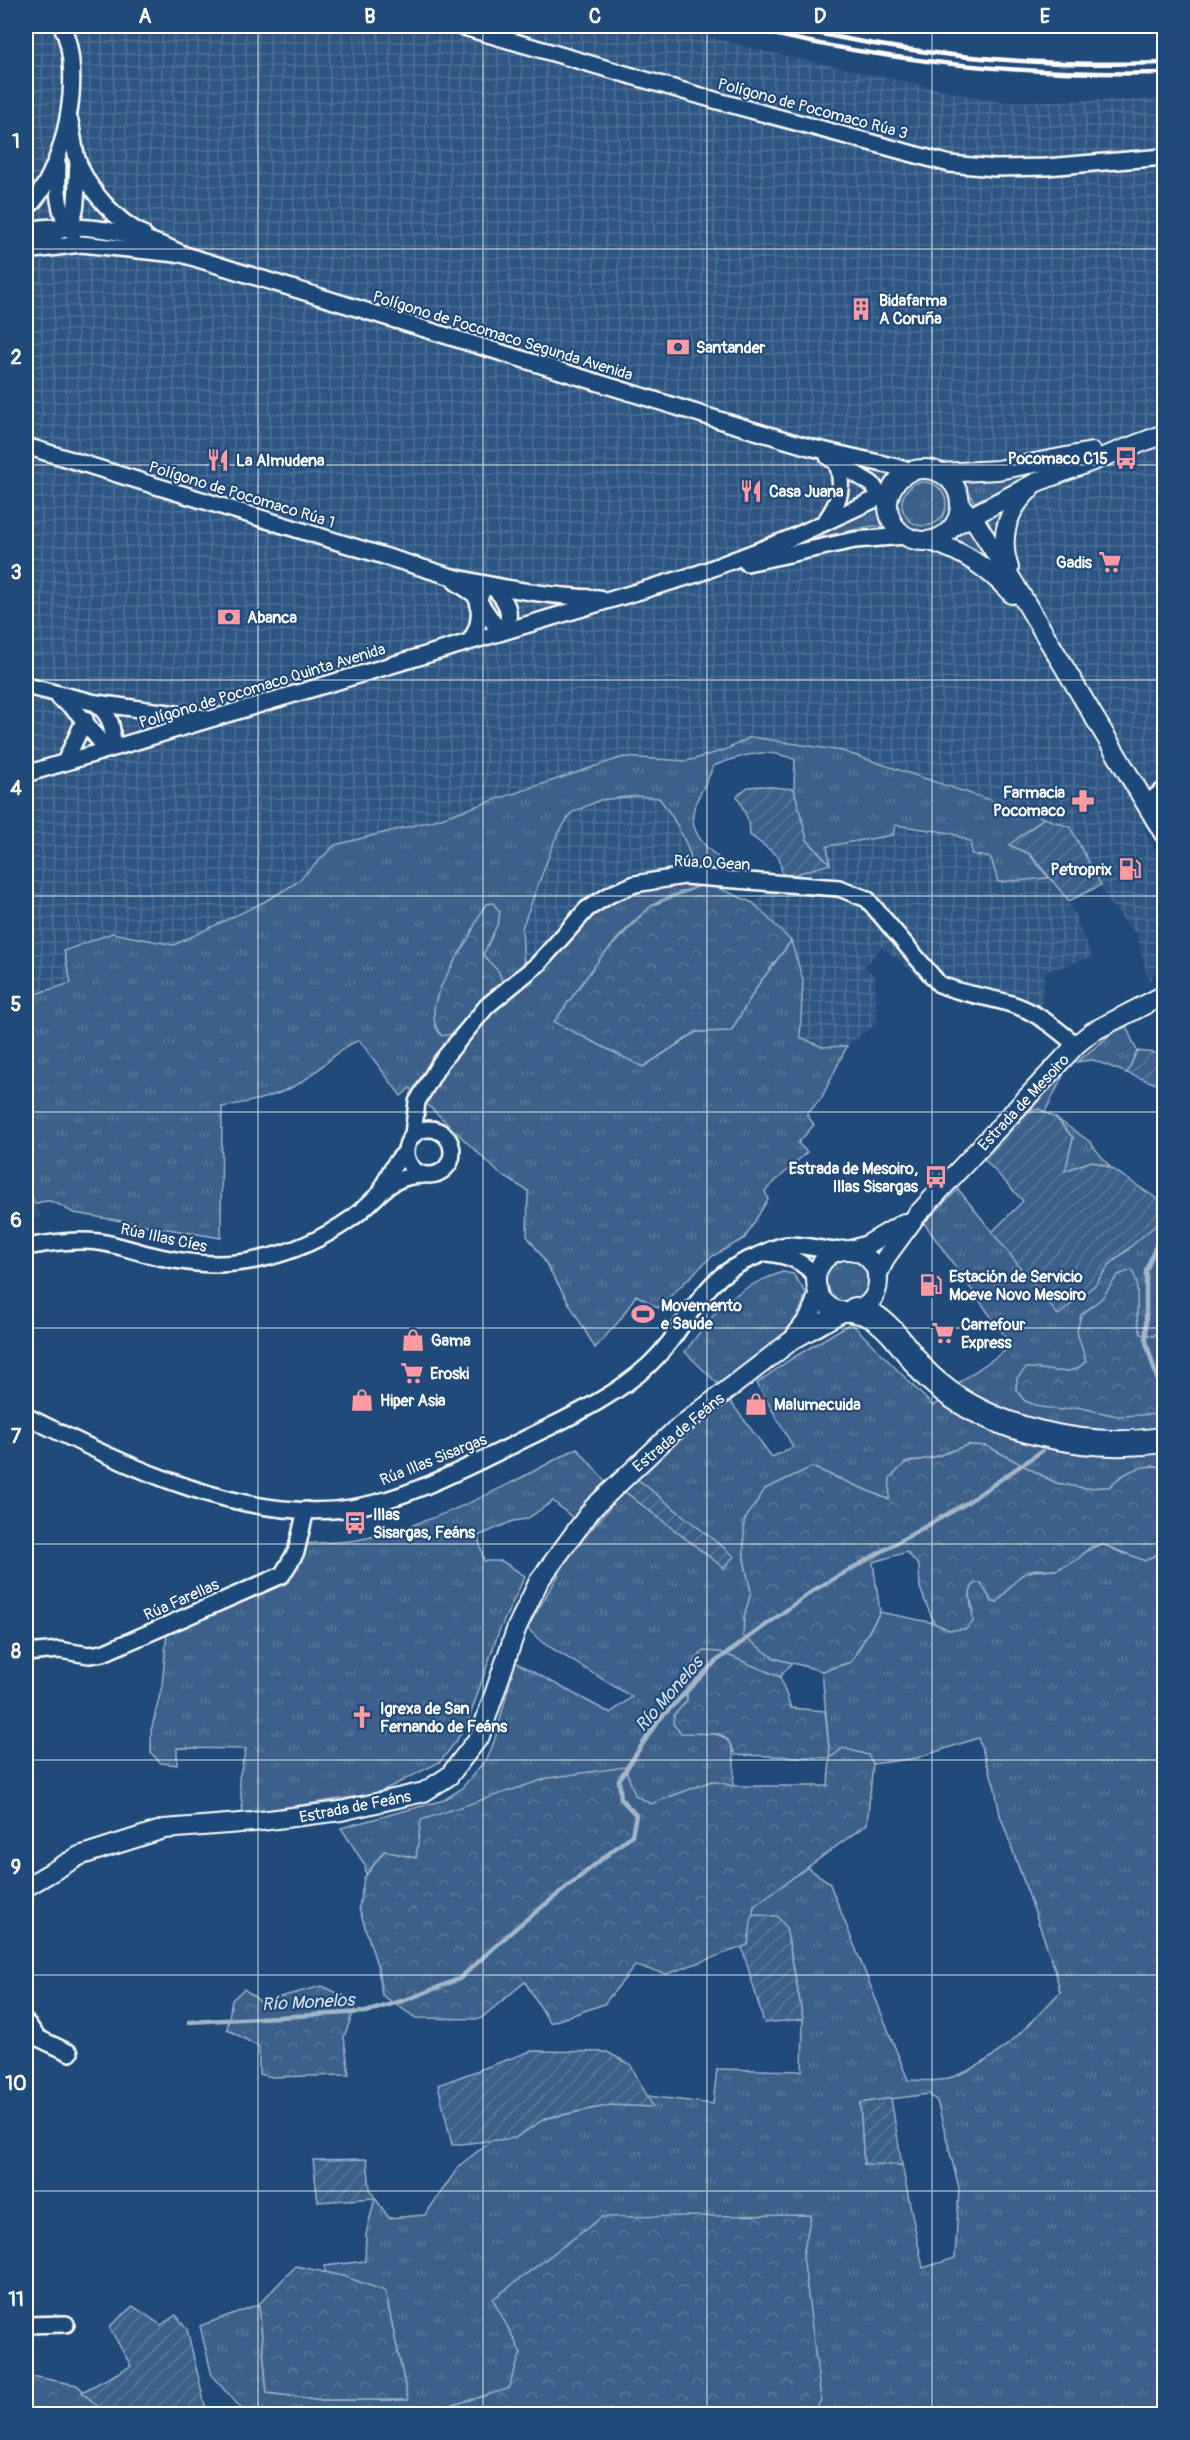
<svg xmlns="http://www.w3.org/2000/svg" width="1190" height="2440" viewBox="0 0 1190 2440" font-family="Pangolin,sans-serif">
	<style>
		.built { fill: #2e5683 }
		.industrial { fill: url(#industrial-grid) }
		.grass { fill: url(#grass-tufts); stroke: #9eb0c5; stroke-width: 1.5; fill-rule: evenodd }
		.forest { fill: url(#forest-crowns); stroke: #9eb0c5; stroke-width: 1.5 }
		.garden { fill: url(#garden-furrows); stroke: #9eb0c5; stroke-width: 1.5 }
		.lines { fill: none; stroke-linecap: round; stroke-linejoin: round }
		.stream { stroke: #a3b5c8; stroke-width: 4.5 }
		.minor-casing { stroke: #fff; stroke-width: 20 }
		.tertiary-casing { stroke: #fff; stroke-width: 22 }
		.primary-casing { stroke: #fff; stroke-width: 28 }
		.minor { stroke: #1f4a7a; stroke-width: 15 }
		.tertiary { stroke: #1f4a7a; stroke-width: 18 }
		.primary { stroke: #1f4a7a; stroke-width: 24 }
		.rail { stroke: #fff; stroke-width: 4.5 }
		.grid { fill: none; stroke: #fff; stroke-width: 1.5; stroke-opacity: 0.55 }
		.labels { text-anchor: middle; stroke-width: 4.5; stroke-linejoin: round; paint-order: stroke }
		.street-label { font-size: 16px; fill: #fff; stroke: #1f4a7a }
		.poi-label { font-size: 16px; font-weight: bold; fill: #fff; stroke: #1f4a7a; text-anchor: start }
		.water-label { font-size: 18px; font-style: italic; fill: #d8e0e8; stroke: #1f4a7a }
		.neatline { fill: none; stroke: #fff; stroke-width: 2 }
		.grid-label { font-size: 20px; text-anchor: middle; font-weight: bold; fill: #fff }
	</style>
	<defs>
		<pattern id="industrial-grid" width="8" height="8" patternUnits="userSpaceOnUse" patternTransform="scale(1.5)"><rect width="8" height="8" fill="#2e5683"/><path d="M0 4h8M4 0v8" fill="none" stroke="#4d6f96"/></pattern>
		<pattern id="grass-tufts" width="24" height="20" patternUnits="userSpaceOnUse" patternTransform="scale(1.5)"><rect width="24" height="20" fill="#3c618b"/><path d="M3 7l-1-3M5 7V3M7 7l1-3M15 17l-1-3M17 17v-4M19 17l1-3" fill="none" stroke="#59799c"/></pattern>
		<pattern id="forest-crowns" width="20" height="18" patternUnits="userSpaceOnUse" patternTransform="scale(1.5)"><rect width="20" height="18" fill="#3c618b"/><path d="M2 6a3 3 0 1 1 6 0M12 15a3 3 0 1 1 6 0" fill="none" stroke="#59799c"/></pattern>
		<pattern id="garden-furrows" width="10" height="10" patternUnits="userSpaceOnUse" patternTransform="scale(1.5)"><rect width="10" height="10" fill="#3c618b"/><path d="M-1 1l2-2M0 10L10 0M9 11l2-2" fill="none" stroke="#59799c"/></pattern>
	</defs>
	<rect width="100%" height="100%" fill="#1f4a7a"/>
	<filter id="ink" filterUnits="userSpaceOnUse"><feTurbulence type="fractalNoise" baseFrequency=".0167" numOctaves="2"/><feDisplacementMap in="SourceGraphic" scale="12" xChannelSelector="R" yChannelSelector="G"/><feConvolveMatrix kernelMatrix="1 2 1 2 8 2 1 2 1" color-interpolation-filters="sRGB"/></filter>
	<g filter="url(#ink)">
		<polygon class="built" points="26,1185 35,1204 42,1218 26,1220"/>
		<g class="industrial">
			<polygon points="26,26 668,26 763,51 999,102 1164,99 1164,814 1144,829 1164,868 1164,924 1161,934 1160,964 1149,982 1137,935 1109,903 1070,827 1029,854 1069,901 1092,957 1045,972 1039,1027 1006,1011 942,996 882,947 864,967 875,976 877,1023 847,1046 822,1047 800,1037 791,941 753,903 827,846 842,751 751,737 725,750 687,761 623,757 435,820 335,845 296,883 264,902 174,945 112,933 64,951 72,983 26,997"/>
			<polygon points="636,796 659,798 674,818 691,857 694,871 581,907 524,968 522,928 556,837 571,813 600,800"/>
		</g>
		<g class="grass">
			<polygon points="1039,470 1040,472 974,502 964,482 983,481"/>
			<circle cx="924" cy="504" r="22"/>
			<polygon points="878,505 885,527 872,526 815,538"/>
			<polygon points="971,526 995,564 955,538"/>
			<path d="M751 737 842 751 1044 818 1010 845 1029 854 1049 878 998 882 991 858 971 854V842L951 833 895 825 893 835 827 846 830 864 807 840 794 789 795 760C765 746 742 756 713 766 709 780 700 791 695 805 683 838 722 862 746 875 722 880 668 892 649 908 611 939 583 983 555 1022L643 1067 696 1032 731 1031 758 985 791 941 803 980 800 1037 822 1047 847 1046 821 1099 807 1114 814 1125 798 1143 807 1152 765 1191 768 1199 745 1238 711 1257 658 1308 636 1295 620 1320 595 1348 541 1255 527 1236 528 1191 500 1174 410 1088 401 1096 359 1040C335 1050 320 1072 298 1084 274 1098 248 1102 222 1107L221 1238 74 1213C59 1206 53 1196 35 1204L26 1185V997L71 983 64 951 112 933 174 945 264 902 296 883 335 845 435 820 623 757 687 761 725 750ZM636 796 659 798C676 820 689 844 694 871 681 871 665 869 652 872 589 887 567 927 524 967L522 928 556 837 571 813 600 800Z"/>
			<polygon points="1126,1026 1137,1051 1127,1073 1093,1060 1077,1062 1115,1031"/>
			<polygon points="1064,1074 1045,1112 1039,1109 1029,1111"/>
			<polygon points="1056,1118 1089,1141 1111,1168 1092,1161 1064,1171 1073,1138"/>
			<path d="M958 1189 1058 1314 1095 1285 1109 1265 1129 1249 1159 1201 1164 1206V1467C1143 1464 1123 1472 1109 1487L1083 1488 1056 1483 987 1446 968 1445 935 1457 905 1463 890 1500 812 1467 765 1489 744 1559 751 1592 744 1618 774 1658 792 1663 780 1677 720 1652 687 1671V1701L674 1715 681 1733C731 1731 737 1737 733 1786L712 1781 651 1804 635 1796 416 1858 384 1851 366 1875 365 1865 341 1828 444 1800 461 1789 488 1757 495 1739 515 1662 610 1713 632 1697 543 1643 527 1628 572 1552 624 1491 724 1568 733 1556 637 1479 664 1453 730 1401 772 1457 793 1447 757 1383 791 1359 851 1323 933 1406 961 1381 1012 1346 924 1223Z"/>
			<circle cx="847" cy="1281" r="22"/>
			<path d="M783 1272 793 1274 806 1293C796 1337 753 1359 719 1385L685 1352C715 1310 733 1288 783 1272Z"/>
			<path d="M577 1448 606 1482 574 1519 553 1501 527 1519 513 1521 478 1536 484 1561H502L525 1576 499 1631 470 1716 457 1740 440 1762 378 1793 243 1814 239 1778 246 1749 177 1748V1765L161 1763 151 1753V1731L162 1686 167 1632 284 1578 302 1544C322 1542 343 1543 362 1539 438 1523 509 1485 577 1448Z"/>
			<path d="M1102 1544 1124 1554H1162L1164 1550V2414H246L212 2376 200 2326 259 2304 267 2393 323 2400H408L385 2291 325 2272V2266L365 2261 366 2234 375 2198 389 2218 425 2215 460 2165 510 2126 611 2105 652 2107 647 2096 713 2104 717 2069 802 2071 803 2019 786 1927 762 1916 752 1915 754 1906 806 1867 829 1882 908 2080C919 2080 934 2082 945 2079 993 2067 1028 2026 1060 1992L1055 1969 1000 1815 994 1784 978 1738 917 1758 873 1764 868 1755 830 1758 822 1671 851 1662 880 1612 934 1623 949 1630 974 1611C970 1600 967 1592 975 1583H981L992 1602H997C1006 1594 1013 1581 1022 1575 1035 1567 1046 1573 1058 1569 1075 1563 1085 1549 1102 1544ZM929 2094 937 2101 959 2188 955 2258 923 2268 902 2165 864 2164 860 2103Z"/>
		</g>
		<g class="forest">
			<polygon points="707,883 753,903 791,941 758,985 731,1031 696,1032 643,1067 554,1022 601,957 651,906"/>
			<path d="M493 903 500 912 498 923 483 955 499 972 502 981 451 1034 442 1036C416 1008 459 959 471 933 476 923 479 914 486 904Z"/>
			<path d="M1164 1236V1414L1117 1416 1077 1407 1060 1410 1041 1407 1025 1401 1016 1390 1017 1378 1026 1368C1048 1367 1070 1380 1086 1361L1077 1332 1081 1315 1102 1298 1118 1275 1132 1270C1143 1290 1132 1313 1141 1334L1154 1336C1169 1316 1158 1300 1155 1278 1154 1263 1158 1249 1164 1236Z"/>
			<path d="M968 1445 987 1446 1056 1483 1083 1488 1109 1487C1125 1471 1141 1464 1164 1467V1550L1145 1561 1102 1544 1090 1547 1077 1560 1056 1570 1034 1569 1020 1576 997 1602H992L981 1583H975C964 1594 974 1608 973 1622L966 1629 949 1630 934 1623 920 1588 919 1566 907 1552 873 1562 880 1612 851 1662 822 1671 774 1658 743 1636 744 1618 751 1592 744 1559V1521L765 1489 812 1467 889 1500 890 1478 905 1463 935 1457Z"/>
			<polygon points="703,1651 720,1652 780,1677 791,1708 825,1711 830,1758 843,1748 868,1755 873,1764 867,1824 754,1906 748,1945 667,1974 635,1966 604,2004 550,2023 525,1982 480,2019 416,2018 382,1995 378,1968 359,1908 364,1878 384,1851 416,1858 421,1820 548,1778 625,1767 635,1795 651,1804 712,1781 733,1786 828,1786 830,1758 736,1755 728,1740 720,1734 681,1733 673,1724 674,1715 687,1701 687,1671"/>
			<polygon points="322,1986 357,2002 344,2037 349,2075 272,2077 259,2074 259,2047 227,2029 232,2000 244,1989 261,2002"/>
			<polygon points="811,2215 803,2255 821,2400 813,2414 422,2414 508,2389 521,2353 493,2299 602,2217"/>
			<polygon points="296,2266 343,2276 385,2291 408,2400 323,2400 267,2393 259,2304"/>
			<polygon points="26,2375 77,2385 106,2414 26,2414"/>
		</g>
		<g class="garden">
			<polygon points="761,786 794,789 807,840 830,864 783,878 779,857 750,835 749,822 737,796 748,787"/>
			<polygon points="1044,818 1070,827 1101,885 1069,901 1030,854 1009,845"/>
			<polygon points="1137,1051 1164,1054 1164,1087 1127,1073"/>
			<polygon points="1039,1109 1056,1118 1073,1138 1065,1171 1092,1161 1111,1168 1159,1200 1164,1194 1164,1206 1159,1201 1157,1224 1109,1265 1095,1285 1058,1315 992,1232 1023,1201 984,1159 1029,1111"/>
			<polygon points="637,1479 734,1556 724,1568 624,1491"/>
			<polygon points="752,1915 777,1916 786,1927 803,2019 764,2023 742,1947 748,1945"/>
			<polygon points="531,2051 607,2052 630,2064 653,2107 611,2105 546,2118 515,2138 452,2145 438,2085"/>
			<polygon points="891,2098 902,2165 864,2164 860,2103"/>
			<polygon points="367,2159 370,2189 375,2198 318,2202 313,2160"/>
			<polygon points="133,2306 161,2325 176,2315 187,2329 207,2414 106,2414 82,2392 131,2366 109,2327"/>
		</g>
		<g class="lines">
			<g class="stream">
				<polyline points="1164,1401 1146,1342 1146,1271 1164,1225"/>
				<polyline points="189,2022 366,2012 411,1998 459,1979 517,1927 632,1835 636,1815 621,1799 619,1780 657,1722 715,1662 814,1590 965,1504 1042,1451"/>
			</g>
			<g class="minor-casing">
				<g id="minor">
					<polyline points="460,26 718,101 950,164 995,168 1046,167 1164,157"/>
					<path d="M70 121C73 134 74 150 78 162 89 191 116 221 143 234"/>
					<path d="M58 165C57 190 57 213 73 233"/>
					<path d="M26 209C65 174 85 73 62 26"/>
					<path d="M26 230C79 221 137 231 185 255L742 427 809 447 914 471"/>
					<path d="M26 244C85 227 74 217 78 162"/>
					<polyline points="26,251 81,244 176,254"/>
					<path d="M26 446 449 576C499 588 548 597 599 598"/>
					<polyline points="828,457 872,484 889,508"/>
					<path d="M824 523C840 502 845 486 836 460"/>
					<polyline points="747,563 855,540 905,536"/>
					<path d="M456 582 474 594 495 625 504 631C514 612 506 600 492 586L483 590 478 600"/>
					<path d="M470 641C479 628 481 616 478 600"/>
					<polyline points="26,686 96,703 205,718"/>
					<path d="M60 699C83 711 89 733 108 749 117 732 111 716 96 703"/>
					<polyline points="65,762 85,719"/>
					<polyline points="26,774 697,574 791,538 891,492"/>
					<polyline points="1146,804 1164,790"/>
					<circle cx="429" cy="1152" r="23"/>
					<path d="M413 1134 417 1102 440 1063 487 1006 538 964 587 909 611 894 635 884 684 876 839 888 867 899 939 984C961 994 985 996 1008 1003 1034 1010 1056 1028 1076 1045"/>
					<path d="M382 1190C387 1176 393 1163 405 1153"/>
					<path d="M26 1247C50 1243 74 1239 99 1242 114 1244 128 1249 143 1253 182 1263 217 1268 256 1260 291 1253 323 1239 352 1218 379 1199 387 1175 424 1175"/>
					<path d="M767 1253C788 1255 803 1261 816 1277"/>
					<path d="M26 1416C121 1463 248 1527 357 1507 411 1497 462 1469 511 1446 558 1422 610 1401 649 1365 692 1325 695 1279 757 1256 766 1252 776 1246 787 1245 803 1244 821 1250 837 1251"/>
					<polyline points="26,1653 59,1650 89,1655 103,1653 282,1575 296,1552 306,1510"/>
					<polyline points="26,2022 38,2038 70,2053"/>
					<polyline points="26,2325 66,2324"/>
				</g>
			</g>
			<g class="tertiary-casing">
				<g id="tertiary">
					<circle cx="924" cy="505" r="36"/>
					<polyline points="940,473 998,470 1092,452"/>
					<polyline points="960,505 977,524 1014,583 1164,834"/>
					<polyline points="955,525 1037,482 1164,434"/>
					<path d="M930 541C963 551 988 568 1012 594"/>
					<path d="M1009 568C999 538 1006 512 1029 490"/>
					<polyline points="851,1250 867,1245 904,1223"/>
					<circle cx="847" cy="1281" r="31"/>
					<polyline points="877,1276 886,1257 916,1216 1076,1045 1092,1032 1164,995"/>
					<polyline points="796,1335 810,1317 819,1292"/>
					<polyline points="26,1887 79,1856 164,1829 253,1822 341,1811 424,1792 449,1776 480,1736 517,1627 539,1581 593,1508 674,1431 791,1341 844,1311"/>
				</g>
			</g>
			<g class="primary-casing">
				<path id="primary" d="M855 1310C888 1314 906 1354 928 1376 987 1432 1086 1451 1164 1440"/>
			</g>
			<use href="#minor" class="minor"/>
			<use href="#tertiary" class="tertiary"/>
			<use href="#primary" class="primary"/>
			<g class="rail">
				<path d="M740 26C879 61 1021 76 1164 73"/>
				<path d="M787 26C910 56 1038 67 1164 63"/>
			</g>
		</g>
	</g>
	<path class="grid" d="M258 26V2414M483 26V2414M707 26V2414M932 26V2414M26 249H1164M26 465H1164M26 680H1164M26 896H1164M26 1112H1164M26 1328H1164M26 1544H1164M26 1760H1164M26 1975H1164M26 2191H1164"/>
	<defs>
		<g id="building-bare" transform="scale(1.8)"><path d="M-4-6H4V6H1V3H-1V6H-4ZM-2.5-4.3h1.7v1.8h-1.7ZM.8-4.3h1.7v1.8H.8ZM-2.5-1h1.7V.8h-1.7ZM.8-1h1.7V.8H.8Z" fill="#ff9aa2" stroke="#1f4a7a" stroke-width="2.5" paint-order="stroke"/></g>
		<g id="bank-bare" transform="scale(1.8)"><path d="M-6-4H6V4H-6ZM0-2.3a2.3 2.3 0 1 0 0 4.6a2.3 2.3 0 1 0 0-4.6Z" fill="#ff9aa2" stroke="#1f4a7a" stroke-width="2.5" paint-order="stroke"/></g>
		<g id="bus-bare" transform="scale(1.8)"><path d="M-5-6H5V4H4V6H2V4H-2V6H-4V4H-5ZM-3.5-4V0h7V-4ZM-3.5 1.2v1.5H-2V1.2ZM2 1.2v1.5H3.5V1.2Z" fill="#ff9aa2" stroke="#1f4a7a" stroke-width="2.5" paint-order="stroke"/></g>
		<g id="restaurant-bare" transform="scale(1.8)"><path d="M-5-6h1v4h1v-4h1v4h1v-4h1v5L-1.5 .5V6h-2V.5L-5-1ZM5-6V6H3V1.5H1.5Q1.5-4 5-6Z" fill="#ff9aa2" stroke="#1f4a7a" stroke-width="2.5" paint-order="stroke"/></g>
		<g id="supermarket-bare" transform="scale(1.8)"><path d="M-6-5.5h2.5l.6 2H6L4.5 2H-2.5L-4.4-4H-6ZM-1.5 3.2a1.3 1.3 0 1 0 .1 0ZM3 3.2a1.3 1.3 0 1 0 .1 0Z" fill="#ff9aa2" stroke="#1f4a7a" stroke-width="2.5" paint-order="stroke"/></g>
		<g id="pharmacy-bare" transform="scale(1.8)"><path d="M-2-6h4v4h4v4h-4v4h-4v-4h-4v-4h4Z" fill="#ff9aa2" stroke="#1f4a7a" stroke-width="2.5" paint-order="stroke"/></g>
		<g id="fuel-bare" transform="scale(1.8)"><path d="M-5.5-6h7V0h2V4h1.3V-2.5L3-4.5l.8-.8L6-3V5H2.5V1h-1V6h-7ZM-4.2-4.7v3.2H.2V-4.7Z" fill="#ff9aa2" stroke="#1f4a7a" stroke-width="2.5" paint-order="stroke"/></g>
		<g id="stadium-bare" transform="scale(1.8)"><path d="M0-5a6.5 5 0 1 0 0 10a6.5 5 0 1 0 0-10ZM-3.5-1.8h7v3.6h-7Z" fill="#ff9aa2" stroke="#1f4a7a" stroke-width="2.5" paint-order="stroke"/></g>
		<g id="shop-bare" transform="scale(1.8)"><path d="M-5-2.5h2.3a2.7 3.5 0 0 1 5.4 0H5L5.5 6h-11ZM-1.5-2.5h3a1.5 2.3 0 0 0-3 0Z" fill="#ff9aa2" stroke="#1f4a7a" stroke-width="2.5" paint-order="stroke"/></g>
		<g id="church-bare" transform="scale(1.8)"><path d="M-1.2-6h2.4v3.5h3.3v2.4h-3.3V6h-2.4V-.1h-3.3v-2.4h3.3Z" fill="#ff9aa2" stroke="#1f4a7a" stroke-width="2.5" paint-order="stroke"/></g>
	</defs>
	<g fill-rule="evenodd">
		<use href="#building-bare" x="861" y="309"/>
		<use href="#bank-bare" x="678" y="347"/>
		<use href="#bus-bare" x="1126" y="458"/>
		<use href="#restaurant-bare" x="218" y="460"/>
		<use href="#restaurant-bare" x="751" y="491"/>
		<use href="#supermarket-bare" x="1110" y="562"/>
		<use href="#bank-bare" x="229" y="617"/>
		<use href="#pharmacy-bare" x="1083" y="801"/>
		<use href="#fuel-bare" x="1130" y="869"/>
		<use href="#bus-bare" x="936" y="1177"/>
		<use href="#fuel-bare" x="931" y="1285"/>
		<use href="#stadium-bare" x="643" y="1314"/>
		<use href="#supermarket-bare" x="943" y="1333"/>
		<use href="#shop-bare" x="413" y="1340"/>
		<use href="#supermarket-bare" x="412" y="1373"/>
		<use href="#shop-bare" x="362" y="1400"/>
		<use href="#shop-bare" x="756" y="1404"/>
		<use href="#bus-bare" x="355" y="1523"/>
		<use href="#church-bare" x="362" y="1717"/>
	</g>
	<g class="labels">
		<g class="street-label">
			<text transform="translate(813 108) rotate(15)" y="6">Polígono de Pocomaco Rúa 3</text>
			<text transform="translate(503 335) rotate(17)" y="6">Polígono de Pocomaco Segunda Avenida</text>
			<text transform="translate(242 494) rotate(17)" y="6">Polígono de Pocomaco Rúa 1</text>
			<text transform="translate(262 685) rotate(-17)" y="6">Polígono de Pocomaco Quinta Avenida</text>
			<text transform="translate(712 862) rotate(3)" y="6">Rúa O Gean</text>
			<text transform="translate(1023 1102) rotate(-47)" y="6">Estrada de Mesoiro</text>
			<text transform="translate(164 1237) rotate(12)" y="6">Rúa Illas Cíes</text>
			<text transform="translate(678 1432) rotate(-40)" y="6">Estrada de Feáns</text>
			<text transform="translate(433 1459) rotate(-22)" y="6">Rúa Illas Sisargas</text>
			<text transform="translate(181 1599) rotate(-24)" y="6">Rúa Farellas</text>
			<text transform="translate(355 1806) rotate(-11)" y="6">Estrada de Feáns</text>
		</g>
		<g class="poi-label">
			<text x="879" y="306">Bidafarma<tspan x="879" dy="18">A Coruña</tspan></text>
			<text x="696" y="353">Santander</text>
			<text x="1108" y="464" text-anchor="end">Pocomaco C15</text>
			<text x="236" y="466">La Almudena</text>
			<text x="769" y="497">Casa Juana</text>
			<text x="1092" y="568" text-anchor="end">Gadis</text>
			<text x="247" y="623">Abanca</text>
			<text x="1065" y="798" text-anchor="end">Farmacia<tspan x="1065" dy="18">Pocomaco</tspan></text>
			<text x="1112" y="875" text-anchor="end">Petroprix</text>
			<text x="918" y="1174" text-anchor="end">Estrada de Mesoiro,<tspan x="918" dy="18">Illas Sisargas</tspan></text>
			<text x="949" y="1282">Estación de Servicio<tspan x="949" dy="18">Moeve Novo Mesoiro</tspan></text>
			<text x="661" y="1311">Movemento<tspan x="661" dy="18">e Saude</tspan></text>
			<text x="961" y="1330">Carrefour<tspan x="961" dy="18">Express</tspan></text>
			<text x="431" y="1346">Gama</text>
			<text x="430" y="1379">Eroski</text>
			<text x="380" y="1406">Hiper Asia</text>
			<text x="774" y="1410">Malumecuida</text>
			<text x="373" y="1520">Illas<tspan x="373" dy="18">Sisargas, Feáns</tspan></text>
			<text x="380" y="1714">Igrexa de San<tspan x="380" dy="18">Fernando de Feáns</tspan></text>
		</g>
		<g class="water-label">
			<text transform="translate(669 1694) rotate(-49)" y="6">Río Monelos</text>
			<text transform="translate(308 2002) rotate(-3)" y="6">Río Monelos</text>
		</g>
	</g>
	<rect width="1190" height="2440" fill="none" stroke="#1f4a7a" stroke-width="66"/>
	<rect x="33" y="33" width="1124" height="2374" class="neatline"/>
	<g class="grid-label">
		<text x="145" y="23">A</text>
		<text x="370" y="23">B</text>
		<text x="595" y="23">C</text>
		<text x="820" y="23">D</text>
		<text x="1045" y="23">E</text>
		<text x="16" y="148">1</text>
		<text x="16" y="364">2</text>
		<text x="16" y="579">3</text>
		<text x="16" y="795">4</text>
		<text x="16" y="1011">5</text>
		<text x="16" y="1227">6</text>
		<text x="16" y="1443">7</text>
		<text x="16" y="1658">8</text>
		<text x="16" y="1874">9</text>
		<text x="16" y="2090">10</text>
		<text x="16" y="2306">11</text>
	</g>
</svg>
